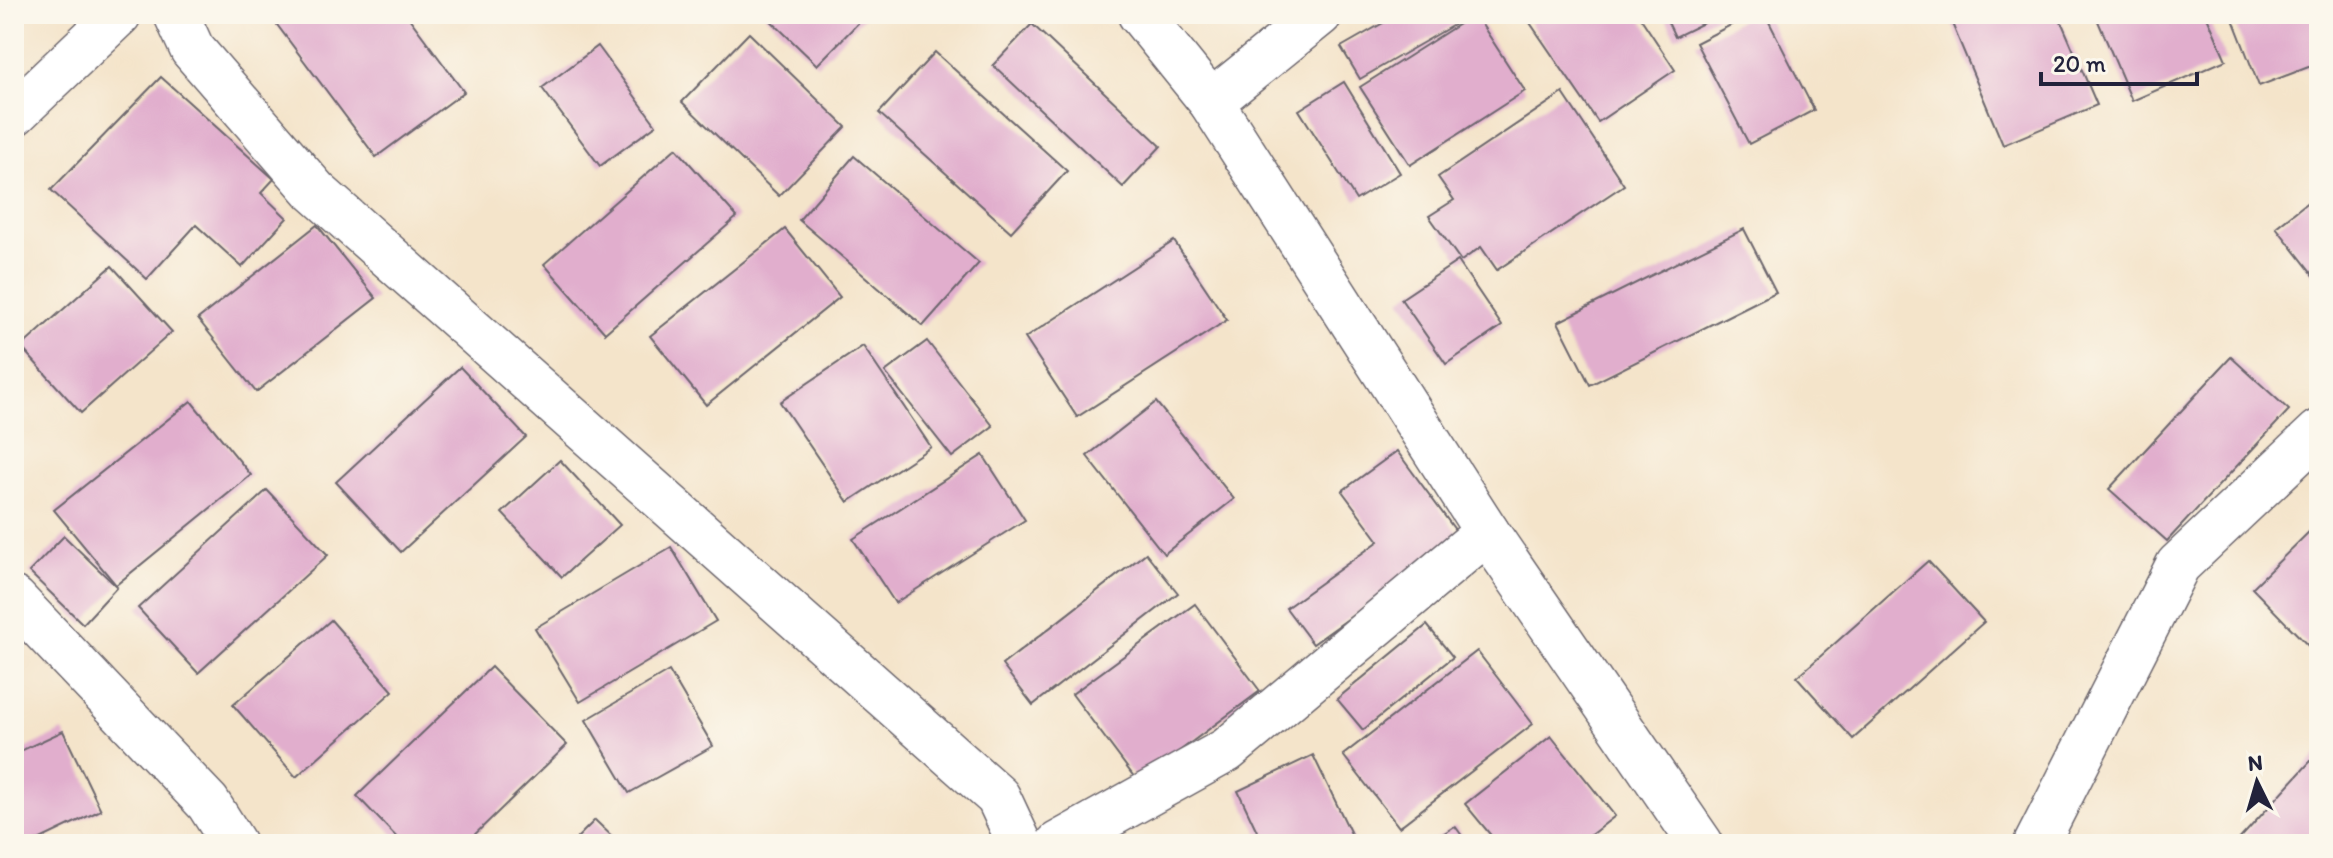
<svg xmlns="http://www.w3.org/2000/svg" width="2333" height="858" viewBox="0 0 2333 858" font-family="Itim,sans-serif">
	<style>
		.building { fill: #e1aecd }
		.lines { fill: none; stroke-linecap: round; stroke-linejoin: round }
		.minor-casing { stroke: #6c666d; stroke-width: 47 }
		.minor { stroke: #fff; stroke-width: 44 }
	</style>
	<rect width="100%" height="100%" fill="#fbf7ec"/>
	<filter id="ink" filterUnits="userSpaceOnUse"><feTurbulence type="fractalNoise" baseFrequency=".0125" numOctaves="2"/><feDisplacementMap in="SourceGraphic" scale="16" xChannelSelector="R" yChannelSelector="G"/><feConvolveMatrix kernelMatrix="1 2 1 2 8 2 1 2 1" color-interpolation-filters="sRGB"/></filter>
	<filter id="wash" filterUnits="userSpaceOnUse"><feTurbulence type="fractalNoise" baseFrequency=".006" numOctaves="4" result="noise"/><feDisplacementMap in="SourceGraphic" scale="32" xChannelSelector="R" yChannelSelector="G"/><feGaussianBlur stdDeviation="1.8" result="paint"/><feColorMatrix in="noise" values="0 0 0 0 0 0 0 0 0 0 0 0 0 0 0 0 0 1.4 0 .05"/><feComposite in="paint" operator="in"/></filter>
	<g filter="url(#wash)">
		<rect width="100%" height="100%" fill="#f4e4ca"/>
		<g id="blocks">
			<g class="building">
				<polygon points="269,14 406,14 464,92 376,157"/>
				<polygon points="764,14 867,14 817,65"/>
				<polygon points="1399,14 1452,14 1457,23 1360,79 1341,47"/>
				<polygon points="1475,14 1525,91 1410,165 1360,87"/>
				<polygon points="1524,14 1638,14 1675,70 1598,122"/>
				<polygon points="1664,14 1722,14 1675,37"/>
				<polygon points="1752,14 1765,14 1814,110 1749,144 1696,43"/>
				<polygon points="1948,14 2058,14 2097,105 2003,145"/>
				<polygon points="2095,14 2206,14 2226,60 2132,101"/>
				<polygon points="2231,14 2319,14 2319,63 2259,86"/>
				<polygon points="1032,24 1161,146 1123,187 993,65"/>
				<polygon points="749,33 846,127 779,196 682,102"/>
				<polygon points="598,46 656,125 600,166 542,88"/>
				<polygon points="935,52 1067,171 1011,232 879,113"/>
				<polygon points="161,77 274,179 261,193 287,218 242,267 196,225 147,279 51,190"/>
				<polygon points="1344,82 1400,173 1356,200 1299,110"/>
				<polygon points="1563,93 1624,185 1497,270 1481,247 1461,261 1429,216 1454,200 1438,177"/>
				<polygon points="676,148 737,217 605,333 544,264"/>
				<polygon points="854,156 979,263 923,326 799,220"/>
				<polygon points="2319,193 2319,282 2276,227"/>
				<polygon points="317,225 376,298 256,392 198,319"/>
				<polygon points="785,229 840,297 706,405 650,336"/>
				<polygon points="1744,229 1776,292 1590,385 1558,322"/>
				<polygon points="1174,241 1227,320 1077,417 1025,338"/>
				<polygon points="1458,261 1502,326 1446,364 1401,299"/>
				<polygon points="112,266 172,332 81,413 21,347"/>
				<polygon points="927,341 993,426 952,457 885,372"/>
				<polygon points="863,346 931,447 848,502 780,402"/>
				<polygon points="2231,357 2289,410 2167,541 2109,489"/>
				<polygon points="460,367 526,437 401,552 336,482"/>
				<polygon points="191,401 251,475 116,585 54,510"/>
				<polygon points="1156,402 1234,499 1164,554 1087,456"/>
				<polygon points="1397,451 1461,538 1313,644 1286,608 1379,541 1342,491"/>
				<polygon points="983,455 1025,520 895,603 853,539"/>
				<polygon points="560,460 620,525 562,577 502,513"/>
				<polygon points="267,490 328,555 198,673 138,608"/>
				<polygon points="2319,522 2319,657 2252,588"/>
				<polygon points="64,536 117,587 83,624 29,572"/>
				<polygon points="671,547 716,621 580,702 535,628"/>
				<polygon points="1146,553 1178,593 1033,705 1002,665"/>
				<polygon points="1928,561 1984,622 1853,739 1797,677"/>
				<polygon points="1195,604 1260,691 1138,782 1072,694"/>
				<polygon points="331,620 393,691 296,777 233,705"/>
				<polygon points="1427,625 1453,657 1363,730 1337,699"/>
				<polygon points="1477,651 1533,724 1399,827 1343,755"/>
				<polygon points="491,667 567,745 465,844 403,844 357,796"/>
				<polygon points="669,671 713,746 629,793 586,720"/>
				<polygon points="63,731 101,810 30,844 14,844 14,754"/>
				<polygon points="1551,736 1615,816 1579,844 1498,844 1465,804"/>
				<polygon points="2319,752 2319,844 2235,844"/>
				<polygon points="1313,755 1356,844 1263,844 1238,791"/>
				<polygon points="595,820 620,844 571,844"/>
				<polygon points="1455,826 1468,844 1427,844"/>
			</g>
		</g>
	</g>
	<g filter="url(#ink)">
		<use href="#blocks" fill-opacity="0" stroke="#6c666d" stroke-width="2"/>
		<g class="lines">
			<g class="minor-casing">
				<g id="minor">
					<polyline points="176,14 192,49 315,191 998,797 1020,844"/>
					<polyline points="1140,14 1211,102 1487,532 1701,844"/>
					<polyline points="1211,102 1320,14"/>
					<polyline points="14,114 119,14"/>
					<polyline points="14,599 208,803 234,844"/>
					<polyline points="1058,844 1227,750 1487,532"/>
					<polyline points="2036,844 2178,565 2319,432"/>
				</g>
			</g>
			<use href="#minor" class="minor"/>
		</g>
	</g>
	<rect width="2333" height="858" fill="none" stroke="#fbf7ec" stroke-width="48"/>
	<g transform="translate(2257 782) rotate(355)" stroke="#fbf7ec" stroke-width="6" paint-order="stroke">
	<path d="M0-6L14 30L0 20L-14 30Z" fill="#22223b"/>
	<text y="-12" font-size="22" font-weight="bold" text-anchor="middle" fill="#22223b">N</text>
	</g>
	<path d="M2041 72v12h156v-12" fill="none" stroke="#22223b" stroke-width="4"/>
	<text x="2053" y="72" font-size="24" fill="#22223b" stroke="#fbf7ec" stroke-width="6" paint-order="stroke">20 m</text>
</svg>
